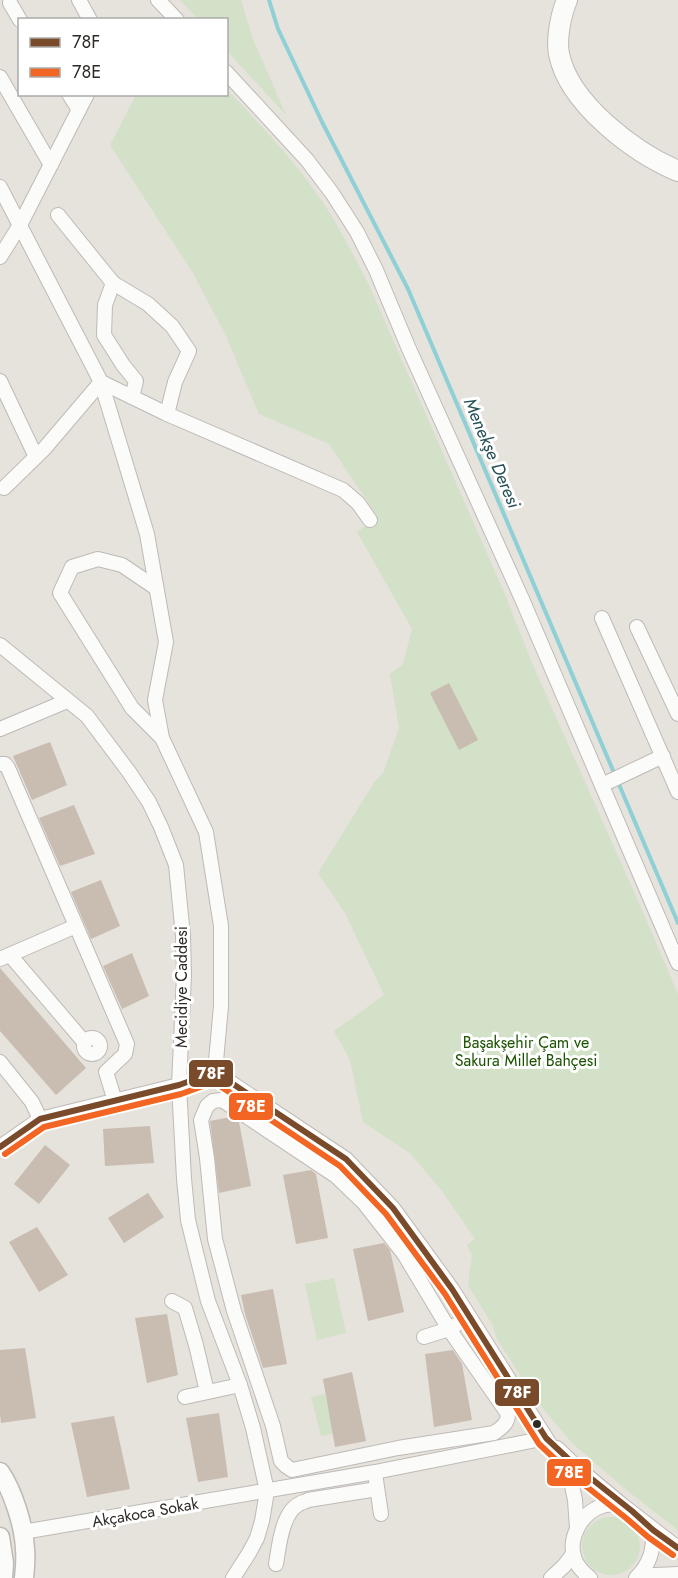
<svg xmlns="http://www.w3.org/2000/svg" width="678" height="1578" viewBox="0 0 678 1578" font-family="Jost,sans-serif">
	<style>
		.green { fill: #d2e1c8 }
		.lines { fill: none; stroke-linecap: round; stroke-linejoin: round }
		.stream { stroke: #8ed0d5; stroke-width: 4 }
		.building { fill: #c9bcb1 }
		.minor-casing { stroke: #bebab6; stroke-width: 16 }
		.major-casing { stroke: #bebab6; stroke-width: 21 }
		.highway-casing { stroke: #bebab6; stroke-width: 22 }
		.minor { stroke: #fbfbfa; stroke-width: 14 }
		.major { stroke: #fbfbfa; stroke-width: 18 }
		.highway { stroke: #fbfbfa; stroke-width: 20 }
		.bus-1-casing { stroke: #fff; stroke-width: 10 }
		.bus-2-casing { stroke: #fff; stroke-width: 10 }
		.bus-1 { stroke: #7a4b2a; stroke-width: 6 }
		.bus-2 { stroke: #f26522; stroke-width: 6 }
		.bus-dot { fill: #2e2b27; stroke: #fff; stroke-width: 2 }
		.labels { text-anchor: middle; stroke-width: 6; stroke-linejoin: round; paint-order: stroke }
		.street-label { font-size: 16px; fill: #2e2b27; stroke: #fff }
		.park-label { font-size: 16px; fill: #1b5200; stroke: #fff }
		.water-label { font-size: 18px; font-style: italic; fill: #255055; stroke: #fff }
		.line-badge { stroke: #fff; stroke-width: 2 }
		.badge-label { font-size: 16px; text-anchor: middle; font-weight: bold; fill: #fff }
	</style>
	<rect width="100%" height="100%" fill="#e6e2dc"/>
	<g class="green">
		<polygon points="180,0 241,0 253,39 286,115 227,51 226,20 198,19"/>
		<path d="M227 90C260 124 293 159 320 198 338 225 353 254 368 283L504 592 532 663 639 903 678 994V1530L624 1488 572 1443 537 1401 497 1339 492 1324 468 1285 472 1255 467 1245 475 1239 442 1191 411 1154 363 1122 350 1060 334 1031 384 995 345 913 318 873 375 781 383 773 399 728 390 674 403 664 412 629 357 532 378 517 329 444 259 414 226 336 193 273 110 145 136 95 226 94Z"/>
		<polygon points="334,1278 346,1333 317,1340 305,1284"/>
		<polygon points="325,1394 334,1433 321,1436 311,1397"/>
		<circle cx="611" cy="1546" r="29"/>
	</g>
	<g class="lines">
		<polyline class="stream" points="269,0 278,29 322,122 408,289 678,923"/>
	</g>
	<g class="building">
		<polygon points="449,683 478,740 459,750 430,693"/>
		<polygon points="50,742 67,785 32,800 13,756"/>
		<polygon points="74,805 95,854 60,866 39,818"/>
		<polygon points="101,880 120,926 91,939 71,892"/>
		<polygon points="132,953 149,996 122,1009 103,966"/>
		<polygon points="0,968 86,1068 56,1095 0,1031"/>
		<polygon points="231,1117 239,1122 251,1186 219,1193 210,1121"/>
		<polygon points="150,1126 154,1163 105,1166 103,1129"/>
		<polygon points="45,1145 70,1165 39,1204 14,1184"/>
		<polygon points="311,1170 316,1174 328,1238 296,1244 283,1175"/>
		<polygon points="148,1193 164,1217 124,1243 108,1218"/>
		<polygon points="37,1227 68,1275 39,1292 9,1242"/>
		<polygon points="384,1243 390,1250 404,1312 368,1321 353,1249"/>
		<polygon points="273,1289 287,1364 263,1368 245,1314 241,1295"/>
		<polygon points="167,1314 178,1375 147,1383 135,1318"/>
		<polygon points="25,1348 36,1418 1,1423 0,1414 0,1350"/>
		<polygon points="453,1350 462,1364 472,1420 434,1427 425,1354"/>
		<polygon points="352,1372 366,1441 335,1447 323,1379"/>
		<polygon points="219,1413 228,1477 198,1482 186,1418"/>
		<polygon points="114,1416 130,1489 87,1497 71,1423"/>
	</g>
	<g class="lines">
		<g class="minor-casing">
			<g id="minor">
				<polyline points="79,0 90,20"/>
				<polyline points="158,0 177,20"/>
				<polyline points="10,3 20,20"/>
				<polyline points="226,72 307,160 332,193 357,232 376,270 409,349 522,599 678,963"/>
				<polyline points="0,77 51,165"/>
				<polyline points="69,94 79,110"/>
				<polyline points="0,187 101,382 147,534 166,642 155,700 162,738 206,832 221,926 221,1006 215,1072"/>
				<polyline points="58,215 113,283 148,304 172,326 189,351 175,382 167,414"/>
				<polyline points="0,257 20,225 87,94"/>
				<polyline points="113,283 105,305 104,335 123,365 136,381 132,397"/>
				<polyline points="0,381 36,457"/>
				<polyline points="4,488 44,449 101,382 167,414 343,490 358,503 370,520"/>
				<polyline points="156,588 122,565 98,559 72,567 60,593 132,708 162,738"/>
				<polyline points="602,618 678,792"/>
				<polyline points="637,627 678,714"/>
				<polyline points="0,645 87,716 129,772 149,802 161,827 176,865 183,936 184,975 179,1085 184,1179 188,1220 208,1301 240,1385 253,1428 267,1491 262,1521 257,1538 249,1553 233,1578"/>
				<polyline points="0,729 67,701"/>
				<polyline points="0,764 5,764 8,768 127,1044 125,1054 106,1072 115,1101"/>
				<polyline points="602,785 663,756"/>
				<polyline points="10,955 85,1043"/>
				<polyline points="0,959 76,926"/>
				<circle cx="92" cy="1046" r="8"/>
				<polyline points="0,1062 32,1102 40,1119"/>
				<path d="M222 1100 336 1176 364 1203 404 1254 449 1329 508 1414C508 1424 501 1428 494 1433L398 1448 292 1470 286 1466 281 1461 273 1426 234 1311 215 1239 207 1158 201 1120 207 1106 213 1101Z"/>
				<polyline points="0,1147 40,1119 179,1085 215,1072 346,1159 393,1208 452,1289 546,1438 565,1470 572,1486 575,1500 577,1528"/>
				<polyline points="172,1301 185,1308 196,1345 207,1392"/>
				<polyline points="424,1337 449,1329 469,1317"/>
				<polyline points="185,1397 240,1385"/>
				<polyline points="557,1448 578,1468 621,1504 678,1548"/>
				<polyline points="376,1480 381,1514"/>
				<polyline points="23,1532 375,1472 546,1438"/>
				<path d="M276 1564C279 1546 282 1513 299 1504 302 1502 305 1502 308 1500L377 1489"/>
				<polyline points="551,1578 564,1566 573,1554"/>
				<path d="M590 1578C584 1573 578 1567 575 1560 567 1539 581 1513 602 1506 608 1504 615 1504 621 1504"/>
				<path d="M636 1578C650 1564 654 1550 653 1530"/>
				<polyline points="638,1578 655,1575 678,1574"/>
			</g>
		</g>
		<g class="major-casing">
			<g id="major">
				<path d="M0 1472C13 1491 24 1526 25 1549 26 1559 25 1568 24 1578"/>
				<polyline points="0,1537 4,1563 3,1578"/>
			</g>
		</g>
		<g class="highway-casing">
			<path id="highway" d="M567 0C561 14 556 39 559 54 569 104 635 153 678 171"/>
		</g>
		<use href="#minor" class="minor"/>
		<use href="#major" class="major"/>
		<use href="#highway" class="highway"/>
		<g class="bus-1-casing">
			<polyline id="bus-1" points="0,1147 40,1119 179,1085 215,1072 346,1159 393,1208 452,1289 546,1438 578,1468 632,1511 653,1530 678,1548"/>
		</g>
		<g class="bus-2-casing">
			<polyline id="bus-2" points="5,1154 44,1127 181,1094 214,1082 340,1166 386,1214 445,1294 539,1444 572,1475 626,1518 648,1537 673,1555"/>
		</g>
		<use href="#bus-1" class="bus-1"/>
		<use href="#bus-2" class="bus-2"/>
	</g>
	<circle class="bus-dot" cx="537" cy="1424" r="5"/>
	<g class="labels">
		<g class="street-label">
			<text transform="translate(181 987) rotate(-90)" y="6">Mecidiye Caddesi</text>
			<text transform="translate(145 1512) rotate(-10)" y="6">Akçakoca Sokak</text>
		</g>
		<g class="park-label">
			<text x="526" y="1048">Başakşehir Çam ve<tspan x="526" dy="18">Sakura Millet Bahçesi</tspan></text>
		</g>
		<g class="water-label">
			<text transform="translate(492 453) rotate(67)" y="6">Menekşe Deresi</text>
		</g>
	</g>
	<g class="line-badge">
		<rect x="188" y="1059" width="46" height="29" rx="6" fill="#7a4b2a"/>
		<rect x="228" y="1092" width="46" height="29" rx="6" fill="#f26522"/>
		<rect x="494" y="1378" width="46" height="29" rx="6" fill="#7a4b2a"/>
		<rect x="546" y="1458" width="46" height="29" rx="6" fill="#f26522"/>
	</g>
	<g class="badge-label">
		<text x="211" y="1079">78F</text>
		<text x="251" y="1112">78E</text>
		<text x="517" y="1398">78F</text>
		<text x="569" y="1478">78E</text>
	</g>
	<rect x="18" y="18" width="210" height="78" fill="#ffffff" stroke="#abaaa9" stroke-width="1.5"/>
	<rect x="30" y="38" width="30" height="9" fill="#7a4b2a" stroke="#abaaa9" stroke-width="1.5"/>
	<text x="72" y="48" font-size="18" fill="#2e2b27">78F</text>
	<rect x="30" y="68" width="30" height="9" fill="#f26522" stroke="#abaaa9" stroke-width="1.5"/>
	<text x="72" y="78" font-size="18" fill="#2e2b27">78E</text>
</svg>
